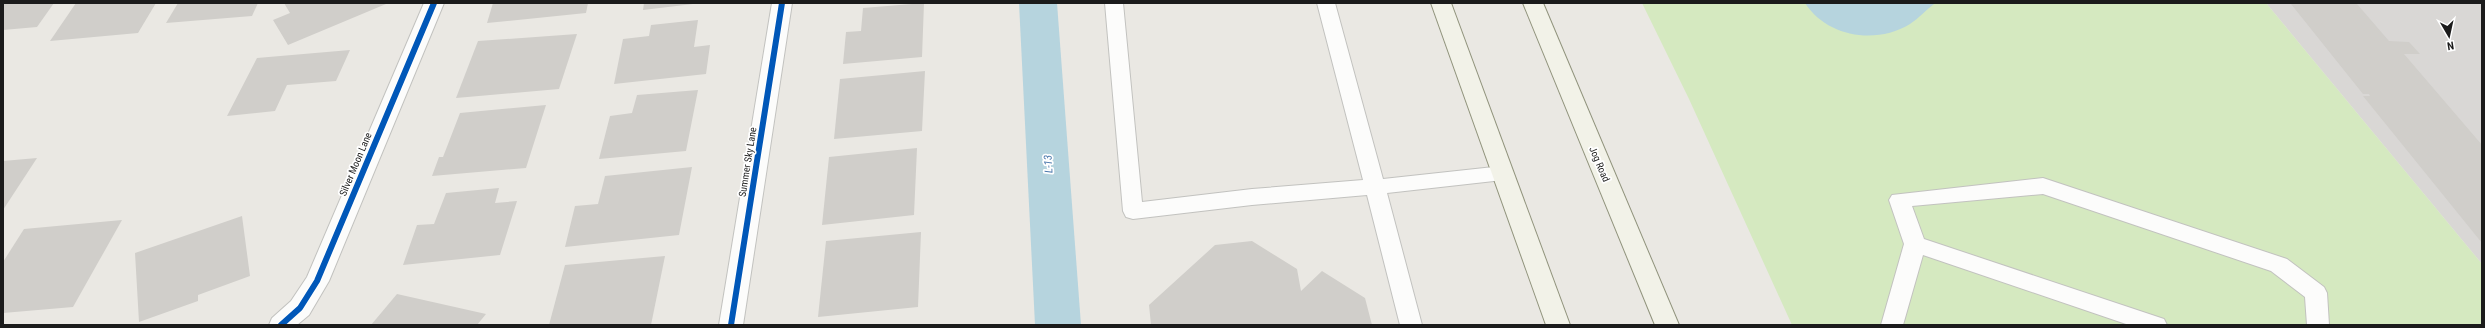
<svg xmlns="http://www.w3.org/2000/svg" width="2485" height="328" viewBox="0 0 2485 328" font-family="'Roboto Condensed',sans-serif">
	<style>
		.residential { fill: #d9d7d5 }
		.grass { fill: #d5e9c0 }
		.water { fill: #b6d4de }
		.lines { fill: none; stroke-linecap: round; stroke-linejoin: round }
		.canal { fill: #b6d4de; fill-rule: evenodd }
		.building { fill: #d0ceca }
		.service-casing { stroke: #c2c2bf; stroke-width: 2 }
		.minor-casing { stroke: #c2c2bf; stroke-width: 2 }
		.secondary-casing { stroke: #90937c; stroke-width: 2 }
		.service { fill: #fcfcfb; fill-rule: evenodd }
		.minor { fill: #fcfcfb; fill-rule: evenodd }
		.secondary { fill: #f2f2e8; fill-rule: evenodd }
		.cycleway-casing { stroke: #fff; stroke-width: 8 }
		.cycleway { stroke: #0057b8; stroke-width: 6 }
		.labels { text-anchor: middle; stroke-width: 3.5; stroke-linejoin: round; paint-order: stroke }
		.street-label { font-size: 10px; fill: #1b1b1b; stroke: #fff }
		.water-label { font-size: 11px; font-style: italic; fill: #4875aa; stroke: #fff }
	</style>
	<rect width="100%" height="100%" fill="#eae8e3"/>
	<polygon class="residential" points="2266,3 2482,3 2482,264"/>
	<polygon class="grass" points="1642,3 2266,3 2482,264 2482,325 1792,325 1689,99"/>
	<path class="water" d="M1805 3H1934V4C1926 10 1919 18 1910 24 1876 45 1827 37 1805 3Z"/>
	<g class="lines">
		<polygon class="canal" points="1019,3 1057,3 1081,325 1035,325"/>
	</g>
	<g class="building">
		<polygon points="3,3 54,3 37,27 3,30"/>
		<polygon points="76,3 156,3 138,33 50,41"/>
		<polygon points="178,3 258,3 252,16 166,23"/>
		<polygon points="284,3 385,3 386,4 288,45 273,20 290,13"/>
		<polygon points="493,3 588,3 586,13 487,23"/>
		<polygon points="644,3 693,3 693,4 643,10"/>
		<polygon points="924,3 922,57 843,64 846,32 861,31 863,8"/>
		<polygon points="2291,4 2357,4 2389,41 2409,42 2420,54 2404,54 2482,145 2482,243 2363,96 2370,96 2369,94 2363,94"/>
		<polygon points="698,20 694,47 710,45 706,74 614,84 623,39 649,36 651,25"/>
		<polygon points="577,34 559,89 456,98 478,41"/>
		<polygon points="350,50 336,81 287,85 275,111 227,116 257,58"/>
		<polygon points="925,71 922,131 834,139 840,79"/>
		<polygon points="698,90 686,151 599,159 610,116 632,113 637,95"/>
		<polygon points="546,105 526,168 432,176 439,157 443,157 460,113"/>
		<polygon points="917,148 914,215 822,225 829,157"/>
		<polygon points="37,158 3,210 3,161"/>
		<polygon points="692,167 679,235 565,247 575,206 598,204 605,176"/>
		<polygon points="499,188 495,203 517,201 500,255 403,265 417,225 434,224 446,193"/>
		<polygon points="242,216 250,276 198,295 198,301 139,322 135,253"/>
		<polygon points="122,220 73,307 3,313 3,262 24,229"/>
		<polygon points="921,232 918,307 818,317 826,241"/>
		<polygon points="1252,241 1297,269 1301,291 1322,271 1365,298 1372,325 1151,325 1149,305 1215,245"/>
		<polygon points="665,256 651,325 549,325 565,265"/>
		<polygon points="397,294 486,314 477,325 371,325"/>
	</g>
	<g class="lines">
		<g class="service-casing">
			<g id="service">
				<polygon points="1105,3 1123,3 1142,202 1252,189 1363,180 1317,3 1335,3 1383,179 1503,166 1510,168 1513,173 1510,178 1503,180 1387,193 1422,325 1400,325 1367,195 1252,205 1133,219 1126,217 1123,211"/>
				<polygon points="2043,178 2287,259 2324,287 2327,293 2329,325 2307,325 2305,297 2271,271 2043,194 1912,206 1924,239 2164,319 2167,325 2129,325 1923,255 1903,325 1881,325 1904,244 1889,200 1892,195"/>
			</g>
		</g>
		<g class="minor-casing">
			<g id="minor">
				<polygon points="424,3 444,3 329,281 309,315 297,325 269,325 272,318 291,301 307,277"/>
				<polygon points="772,3 792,3 743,325 719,325"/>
			</g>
		</g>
		<g class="secondary-casing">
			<g id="secondary">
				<polygon points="1431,3 1451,3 1570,325 1546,325"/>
				<polygon points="1523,3 1543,3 1679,325 1655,325"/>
			</g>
		</g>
		<use href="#service" class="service"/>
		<use href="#minor" class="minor"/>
		<use href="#secondary" class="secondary"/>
		<g class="cycleway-casing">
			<g id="cycleway">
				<polyline points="281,325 300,308 317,281 434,3"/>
				<polyline points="731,325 782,3"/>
			</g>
		</g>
		<use href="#cycleway" class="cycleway"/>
	</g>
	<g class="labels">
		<g class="street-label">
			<text transform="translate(747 162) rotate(-81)" y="4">Summer Sky Lane</text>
			<text transform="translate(355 164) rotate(-67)" y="4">Silver Moon Lane</text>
			<text transform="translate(1600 164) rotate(67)" y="4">Jog Road</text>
		</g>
		<g class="water-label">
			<text transform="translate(1048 164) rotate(-93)" y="4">L-13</text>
		</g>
	</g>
	<rect width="2485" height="328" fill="none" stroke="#1b1b1b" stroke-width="8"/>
	<g transform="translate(2449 36) rotate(171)" stroke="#ffffff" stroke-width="3" paint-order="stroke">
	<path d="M0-3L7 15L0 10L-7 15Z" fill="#1b1b1b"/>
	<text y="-6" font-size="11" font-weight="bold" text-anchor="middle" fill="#1b1b1b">N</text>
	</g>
</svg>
